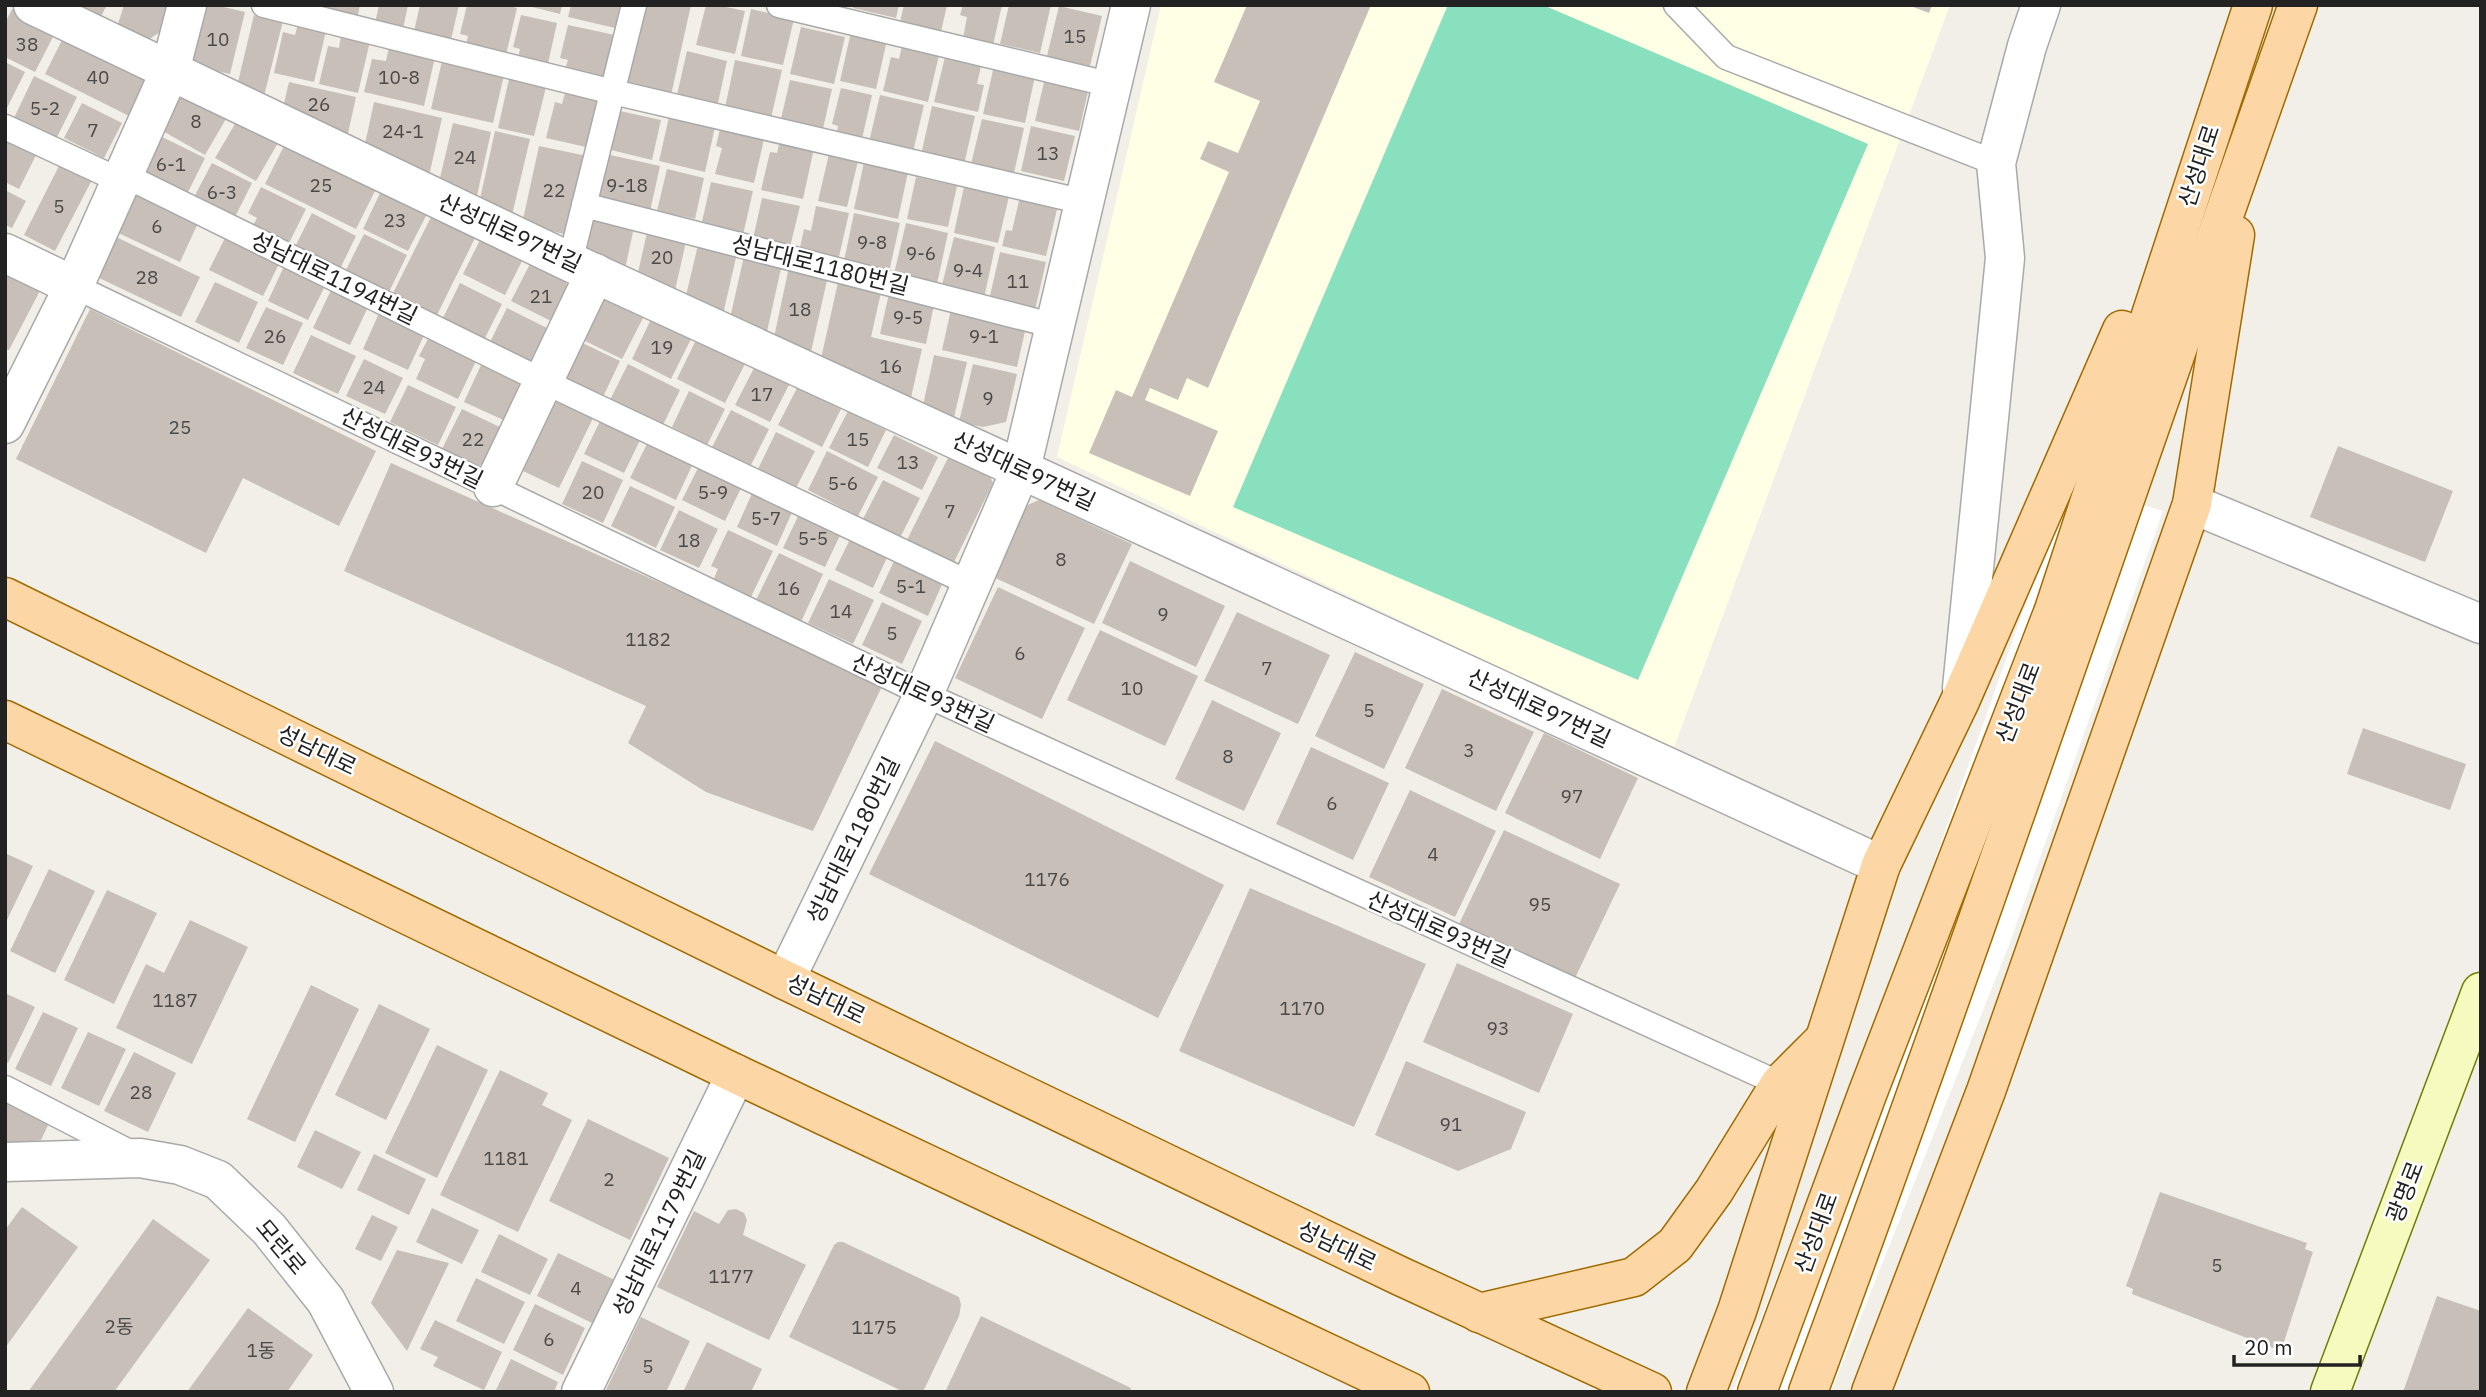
<svg xmlns="http://www.w3.org/2000/svg" width="2486" height="1397" viewBox="0 0 2486 1397" font-family="'IBM Plex Sans','Noto Sans KR',sans-serif">
	<style>
		.education { fill: #ffffe5 }
		.pitch { fill: #88e0be }
		.pier { fill: #fff }
		.building { fill: #c7bfb8 }
		.lines { fill: none; stroke-linecap: round; stroke-linejoin: round }
		.service-casing { stroke: #a9a9a9; stroke-width: 27 }
		.minor-casing { stroke: #a9a9a9; stroke-width: 41 }
		.secondary-casing { stroke: #707d05; stroke-width: 41 }
		.primary-casing { stroke: #a06b00; stroke-width: 41 }
		.service { stroke: #fff; stroke-width: 24 }
		.minor { stroke: #fff; stroke-width: 38 }
		.secondary { stroke: #f7fabf; stroke-width: 38 }
		.primary { stroke: #fcd6a4; stroke-width: 38 }
		.labels { text-anchor: middle; stroke-width: 5; stroke-linejoin: round; paint-order: stroke }
		.number-label { font-size: 19px; fill: #4b4948 }
		.street-label { font-size: 23px; fill: #222; stroke: #fff }
	</style>
	<rect width="100%" height="100%" fill="#f2efe9"/>
	<polygon class="education" points="1161,5 1950,5 1673,750 1057,457"/>
	<polygon class="pitch" points="1448,5 1543,5 1868,144 1638,680 1233,507"/>
	<polygon class="pier" points="2069,482 2163,511 2009,945 1831,1392 1733,1392 1917,910"/>
	<g class="building">
		<polygon points="72,5 107,5 99,20"/>
		<polygon points="124,5 173,5 166,28 148,40 116,30"/>
		<polygon points="204,5 215,5 245,12 230,74 190,65"/>
		<polygon points="319,5 360,5 357,20 318,11"/>
		<polygon points="379,5 408,5 403,29 375,23"/>
		<polygon points="420,5 459,5 450,44 413,36"/>
		<polygon points="467,5 506,5 517,8 505,59 465,50 468,36 460,34"/>
		<polygon points="524,5 562,5 560,14"/>
		<polygon points="571,5 620,5 615,28 568,17"/>
		<polygon points="645,5 691,5 671,95 626,85"/>
		<polygon points="706,5 717,5 745,11 735,54 696,45"/>
		<polygon points="854,5 899,5 896,18 853,8"/>
		<polygon points="904,5 947,5 941,32 900,22"/>
		<polygon points="963,5 1002,5 993,45 963,38 967,17 960,15"/>
		<polygon points="1009,5 1051,5 1040,53 1000,44"/>
		<polygon points="1247,5 1371,5 1208,388 1187,378 1178,400 1150,388 1145,400 1218,431 1190,496 1089,453 1116,390 1132,397 1229,172 1200,159 1208,141 1238,153 1260,101 1214,82"/>
		<polygon points="1908,5 1932,5 1929,13"/>
		<polygon points="1059,6 1102,16 1090,66 1047,56"/>
		<polygon points="12,9 56,31 35,72 5,57 5,23"/>
		<polygon points="751,9 794,19 783,65 741,56"/>
		<polygon points="254,15 283,21 264,96 238,82"/>
		<polygon points="521,15 557,23 547,68 517,62 520,49 513,47"/>
		<polygon points="298,24 326,31 314,82 274,73 283,32 295,35"/>
		<polygon points="568,25 615,35 604,82 564,72 568,60 560,58"/>
		<polygon points="801,27 845,37 834,84 790,74"/>
		<polygon points="851,32 887,40 876,89 840,81"/>
		<polygon points="341,35 370,41 358,93 319,84 328,46 339,48"/>
		<polygon points="64,36 151,79 131,117 45,74"/>
		<polygon points="903,42 940,51 928,102 883,91 891,57 899,59"/>
		<polygon points="389,47 435,57 424,106 364,92 372,59 386,61"/>
		<polygon points="687,51 727,61 717,108 676,99"/>
		<polygon points="945,57 981,66 977,84 984,85 978,112 934,102"/>
		<polygon points="735,60 782,70 771,118 725,108"/>
		<polygon points="442,61 504,75 493,123 431,109"/>
		<polygon points="5,62 25,72 5,112"/>
		<polygon points="994,66 1035,76 1025,123 983,114"/>
		<polygon points="34,76 77,97 56,139 14,118"/>
		<polygon points="1045,78 1089,87 1079,131 1035,121"/>
		<polygon points="509,79 546,87 534,136 498,128"/>
		<polygon points="790,80 832,89 822,133 780,123"/>
		<polygon points="289,82 356,97 347,138 282,112"/>
		<polygon points="187,86 230,112 205,155 161,130"/>
		<polygon points="567,86 598,93 586,147 546,138 555,102 562,104"/>
		<polygon points="841,88 872,95 861,143 836,137 838,126 832,124"/>
		<polygon points="880,95 924,105 913,152 869,142"/>
		<polygon points="374,102 442,118 429,176 365,144"/>
		<polygon points="82,103 122,123 104,158 64,138"/>
		<polygon points="932,106 975,116 964,165 921,155"/>
		<polygon points="620,111 661,120 652,160 611,150"/>
		<polygon points="242,112 282,136 256,181 215,158"/>
		<polygon points="669,117 715,127 705,172 659,161"/>
		<polygon points="982,119 1024,128 1014,173 971,164"/>
		<polygon points="453,123 491,132 476,200 439,182"/>
		<polygon points="721,125 765,135 754,183 715,174 722,148 716,146"/>
		<polygon points="1031,126 1075,136 1064,181 1021,171"/>
		<polygon points="495,131 530,139 512,215 480,199"/>
		<polygon points="156,134 205,158 187,194 138,170"/>
		<polygon points="5,140 37,153 19,189 5,182"/>
		<polygon points="780,140 814,148 803,199 761,190 770,152 777,153"/>
		<polygon points="286,142 377,187 356,229 265,184"/>
		<polygon points="539,146 587,156 568,235 522,224"/>
		<polygon points="606,154 660,166 649,216 594,203"/>
		<polygon points="829,154 858,161 847,207 818,201"/>
		<polygon points="62,160 94,176 55,251 24,235"/>
		<polygon points="864,162 908,172 898,219 854,209"/>
		<polygon points="212,163 252,183 233,221 192,201"/>
		<polygon points="667,169 704,178 695,219 657,211"/>
		<polygon points="916,177 957,186 948,227 907,219"/>
		<polygon points="711,182 753,191 743,235 701,226"/>
		<polygon points="965,182 1010,192 998,243 954,233"/>
		<polygon points="261,187 306,209 287,247 251,229 257,218 248,213"/>
		<polygon points="382,189 428,212 408,251 363,229"/>
		<polygon points="5,190 26,201 12,228 5,225"/>
		<polygon points="134,190 199,221 180,262 114,231"/>
		<polygon points="1021,192 1059,201 1046,256 1002,246 1006,230 1012,231"/>
		<polygon points="762,198 800,206 790,247 753,239"/>
		<polygon points="816,206 849,213 838,261 799,252 804,229 811,231"/>
		<polygon points="434,211 478,232 434,321 390,299"/>
		<polygon points="312,213 356,236 338,273 293,251"/>
		<polygon points="854,213 900,223 889,272 844,261"/>
		<polygon points="594,218 634,227 625,269 586,254"/>
		<polygon points="906,223 948,233 937,284 894,274"/>
		<polygon points="648,228 687,237 674,295 637,277"/>
		<polygon points="364,234 407,255 386,298 343,276"/>
		<polygon points="114,236 200,277 181,317 95,276"/>
		<polygon points="954,237 995,247 983,303 940,293"/>
		<polygon points="225,238 279,264 263,296 209,270"/>
		<polygon points="480,240 522,261 505,295 463,274"/>
		<polygon points="698,245 737,253 722,319 684,304"/>
		<polygon points="1000,252 1046,262 1035,310 989,300"/>
		<polygon points="744,256 782,264 766,336 729,323"/>
		<polygon points="286,262 327,282 308,320 268,301"/>
		<polygon points="531,262 563,278 571,291 555,323 511,301"/>
		<polygon points="5,265 43,285 9,350 5,349"/>
		<polygon points="789,267 828,276 810,356 773,342"/>
		<polygon points="839,278 882,288 871,337 922,349 910,402 861,383 863,374 820,363"/>
		<polygon points="215,282 258,302 239,343 195,322"/>
		<polygon points="460,283 502,304 483,342 441,322"/>
		<polygon points="332,288 369,305 350,345 313,328"/>
		<polygon points="890,289 935,300 926,344 880,334"/>
		<polygon points="597,296 643,318 622,359 577,337"/>
		<polygon points="952,305 1027,322 1017,367 942,350"/>
		<polygon points="266,307 303,323 283,365 246,348"/>
		<polygon points="507,308 553,331 534,371 487,348"/>
		<polygon points="90,309 376,451 339,526 243,478 206,553 16,459"/>
		<polygon points="380,311 425,333 408,370 363,349"/>
		<polygon points="653,315 693,335 671,379 632,359"/>
		<polygon points="311,335 356,356 338,394 293,373"/>
		<polygon points="572,338 620,361 601,401 552,377"/>
		<polygon points="697,338 746,362 725,403 677,379"/>
		<polygon points="428,339 476,361 458,399 416,379 425,359 419,356"/>
		<polygon points="934,355 967,362 954,417 922,410"/>
		<polygon points="364,359 403,378 385,414 346,396"/>
		<polygon points="628,364 680,390 663,425 610,400"/>
		<polygon points="973,364 1017,374 1006,422 983,427 959,422"/>
		<polygon points="481,365 527,387 510,423 464,402"/>
		<polygon points="755,366 790,383 770,422 735,405"/>
		<polygon points="408,385 456,407 438,445 390,422"/>
		<polygon points="797,388 841,409 822,447 778,425"/>
		<polygon points="689,391 725,409 707,445 672,427"/>
		<polygon points="559,395 596,412 559,488 523,471"/>
		<polygon points="462,409 504,429 489,461 478,466 442,449"/>
		<polygon points="731,410 769,429 749,469 711,449"/>
		<polygon points="848,411 886,430 868,467 829,448"/>
		<polygon points="603,415 643,434 624,473 584,454"/>
		<polygon points="776,432 815,451 795,490 757,471"/>
		<polygon points="894,435 938,457 922,490 877,468"/>
		<polygon points="650,438 695,459 676,500 630,478"/>
		<polygon points="954,446 984,461 993,483 954,562 907,540"/>
		<polygon points="2338,446 2453,491 2425,562 2310,517"/>
		<polygon points="827,451 878,477 858,516 808,490"/>
		<polygon points="582,461 623,480 603,523 562,504"/>
		<polygon points="391,463 697,599 700,592 885,680 813,831 706,792 628,743 646,706 344,571"/>
		<polygon points="700,464 743,484 725,521 682,500"/>
		<polygon points="883,480 920,498 900,538 863,519"/>
		<polygon points="630,486 675,507 656,548 611,526"/>
		<polygon points="754,489 794,508 777,546 737,527"/>
		<polygon points="1039,500 1132,544 1094,624 989,575 1021,508"/>
		<polygon points="679,510 718,529 699,568 660,550"/>
		<polygon points="801,510 843,529 825,567 783,548"/>
		<polygon points="728,530 773,551 750,599 713,581 718,569 711,566"/>
		<polygon points="852,535 889,553 873,588 835,570"/>
		<polygon points="779,553 823,574 800,624 755,602"/>
		<polygon points="896,557 944,580 928,616 879,593"/>
		<polygon points="1130,561 1225,606 1196,667 1102,623"/>
		<polygon points="829,579 874,600 853,644 808,623"/>
		<polygon points="998,587 1085,628 1042,719 955,678"/>
		<polygon points="882,602 922,621 902,664 862,645"/>
		<polygon points="1237,612 1330,655 1298,724 1204,681"/>
		<polygon points="1100,630 1198,676 1165,746 1067,700"/>
		<polygon points="1355,652 1424,684 1384,769 1315,736"/>
		<polygon points="1442,689 1534,732 1496,811 1405,768"/>
		<polygon points="1212,700 1281,733 1244,811 1175,779"/>
		<polygon points="2363,728 2466,764 2450,810 2347,774"/>
		<polygon points="1544,733 1638,778 1600,859 1505,813"/>
		<polygon points="935,741 1224,885 1158,1018 869,874"/>
		<polygon points="1311,747 1389,783 1353,860 1276,824"/>
		<polygon points="1410,790 1496,831 1455,917 1369,877"/>
		<polygon points="1504,830 1620,884 1575,978 1459,924"/>
		<polygon points="5,853 33,866 5,924"/>
		<polygon points="49,869 95,891 55,973 10,951"/>
		<polygon points="1250,888 1426,964 1354,1127 1179,1051"/>
		<polygon points="107,890 157,913 114,1004 64,980"/>
		<polygon points="190,920 248,947 192,1064 116,1028 146,964 164,973"/>
		<polygon points="1457,963 1573,1014 1539,1093 1423,1042"/>
		<polygon points="311,985 359,1009 295,1142 247,1119"/>
		<polygon points="5,993 35,1007 8,1063 5,1062"/>
		<polygon points="379,1004 430,1029 386,1120 335,1095"/>
		<polygon points="43,1012 78,1028 51,1086 15,1069"/>
		<polygon points="88,1032 126,1049 99,1106 61,1088"/>
		<polygon points="437,1045 488,1070 437,1178 385,1153"/>
		<polygon points="134,1052 176,1073 148,1132 104,1111"/>
		<polygon points="1406,1061 1526,1112 1511,1149 1458,1171 1375,1135"/>
		<polygon points="500,1070 548,1093 542,1105 572,1120 518,1232 440,1195"/>
		<polygon points="5,1100 50,1121 41,1140 5,1145"/>
		<polygon points="588,1119 669,1158 630,1240 549,1201"/>
		<polygon points="315,1130 361,1152 342,1189 297,1167"/>
		<polygon points="374,1154 426,1179 409,1215 357,1190"/>
		<polygon points="2160,1192 2307,1243 2305,1249 2313,1252 2281,1351 2132,1294 2133,1289 2126,1286"/>
		<polygon points="22,1207 78,1247 5,1348 5,1230"/>
		<polygon points="432,1208 479,1230 462,1264 416,1242"/>
		<polygon points="736,1209 744,1213 747,1220 743,1235 806,1265 769,1340 657,1287 694,1211 719,1224 728,1210"/>
		<polygon points="372,1215 398,1227 381,1261 355,1249"/>
		<polygon points="153,1219 210,1260 114,1392 28,1392"/>
		<polygon points="499,1234 548,1259 530,1295 481,1272"/>
		<polygon points="838,1242 843,1242 959,1297 961,1305 959,1316 923,1392 904,1392 789,1337 834,1245"/>
		<polygon points="397,1250 449,1263 407,1351 371,1303"/>
		<polygon points="558,1253 615,1280 594,1324 537,1296"/>
		<polygon points="476,1278 525,1302 504,1344 456,1321"/>
		<polygon points="2437,1296 2481,1311 2481,1392 2403,1392"/>
		<polygon points="535,1304 585,1328 563,1375 513,1350"/>
		<polygon points="248,1308 313,1355 287,1392 187,1392"/>
		<polygon points="981,1316 1131,1388 1130,1392 945,1392"/>
		<polygon points="641,1317 690,1341 666,1392 605,1392"/>
		<polygon points="435,1320 502,1352 484,1390 433,1366 438,1357 420,1349"/>
		<polygon points="707,1342 762,1369 751,1392 683,1392"/>
		<polygon points="511,1359 558,1382 554,1392 495,1392"/>
	</g>
	<g class="lines">
		<g class="service-casing">
			<g id="service">
				<polyline points="264,5 613,92 1084,202"/>
				<polyline points="779,5 1112,85"/>
				<polyline points="1676,5 1726,57 1996,163"/>
				<polyline points="5,127 121,181"/>
				<polyline points="124,175 543,381 971,584"/>
				<polyline points="584,205 1055,326"/>
				<polyline points="570,262 634,5"/>
				<polyline points="74,286 924,694 1780,1084"/>
				<polyline points="5,1088 135,1155"/>
			</g>
		</g>
		<g class="minor-casing">
			<g id="minor">
				<polyline points="33,5 570,262 1881,865"/>
				<polyline points="5,253 74,286"/>
				<polyline points="5,424 74,286 170,71 187,5"/>
				<polyline points="493,487 595,273"/>
				<polyline points="2192,504 2481,624"/>
				<polyline points="1962,688 2005,258 1996,163 2027,46 2041,5"/>
				<polyline points="785,980 924,694 1021,469 1131,5"/>
				<polyline points="5,1162 140,1158 180,1165 218,1180 269,1229 326,1301 374,1392"/>
				<polyline points="581,1392 736,1074"/>
			</g>
		</g>
		<g class="secondary-casing">
			<polyline id="secondary" points="2330,1392 2481,992"/>
		</g>
		<g class="primary-casing">
			<g id="primary">
				<polyline points="5,597 785,980 1400,1276 1652,1392"/>
				<polyline points="5,720 736,1074 1410,1392"/>
				<polyline points="1479,1313 1634,1277 1675,1245 1714,1191 1780,1084 1820,1044"/>
				<polyline points="1706,1392 1737,1311 1881,865 1960,701 2122,330"/>
				<polyline points="1757,1392 1868,1092 2054,610 2253,5"/>
				<path d="M1808 1392C1978 932 2134 467 2298 5"/>
				<polyline points="1871,1392 1986,1091 2192,504 2235,235"/>
			</g>
		</g>
		<use href="#service" class="service"/>
		<use href="#minor" class="minor"/>
		<use href="#secondary" class="secondary"/>
		<use href="#primary" class="primary"/>
	</g>
	<g class="labels">
		<g class="number-label">
			<text x="1075" y="43">15</text>
			<text x="218" y="46">10</text>
			<text x="27" y="51">38</text>
			<text x="98" y="84">40</text>
			<text x="399" y="84">10-8</text>
			<text x="319" y="111">26</text>
			<text x="45" y="115">5-2</text>
			<text x="196" y="128">8</text>
			<text x="93" y="137">7</text>
			<text x="403" y="138">24-1</text>
			<text x="1048" y="160">13</text>
			<text x="465" y="164">24</text>
			<text x="171" y="171">6-1</text>
			<text x="321" y="192">25</text>
			<text x="627" y="192">9-18</text>
			<text x="554" y="197">22</text>
			<text x="222" y="199">6-3</text>
			<text x="59" y="213">5</text>
			<text x="395" y="227">23</text>
			<text x="157" y="233">6</text>
			<text x="872" y="249">9-8</text>
			<text x="921" y="260">9-6</text>
			<text x="662" y="264">20</text>
			<text x="968" y="277">9-4</text>
			<text x="147" y="284">28</text>
			<text x="1018" y="288">11</text>
			<text x="541" y="303">21</text>
			<text x="800" y="316">18</text>
			<text x="908" y="324">9-5</text>
			<text x="275" y="343">26</text>
			<text x="984" y="343">9-1</text>
			<text x="662" y="354">19</text>
			<text x="891" y="373">16</text>
			<text x="374" y="394">24</text>
			<text x="762" y="401">17</text>
			<text x="988" y="405">9</text>
			<text x="180" y="434">25</text>
			<text x="473" y="446">22</text>
			<text x="858" y="446">15</text>
			<text x="908" y="469">13</text>
			<text x="843" y="490">5-6</text>
			<text x="593" y="499">20</text>
			<text x="713" y="499">5-9</text>
			<text x="950" y="518">7</text>
			<text x="766" y="525">5-7</text>
			<text x="813" y="545">5-5</text>
			<text x="689" y="547">18</text>
			<text x="1061" y="566">8</text>
			<text x="911" y="593">5-1</text>
			<text x="789" y="595">16</text>
			<text x="841" y="618">14</text>
			<text x="1163" y="621">9</text>
			<text x="892" y="640">5</text>
			<text x="648" y="646">1182</text>
			<text x="1020" y="660">6</text>
			<text x="1267" y="675">7</text>
			<text x="1132" y="695">10</text>
			<text x="1369" y="717">5</text>
			<text x="1469" y="757">3</text>
			<text x="1228" y="763">8</text>
			<text x="1572" y="803">97</text>
			<text x="1332" y="810">6</text>
			<text x="1433" y="861">4</text>
			<text x="1047" y="886">1176</text>
			<text x="1540" y="911">95</text>
			<text x="175" y="1007">1187</text>
			<text x="1302" y="1015">1170</text>
			<text x="1498" y="1035">93</text>
			<text x="141" y="1099">28</text>
			<text x="1451" y="1131">91</text>
			<text x="506" y="1165">1181</text>
			<text x="609" y="1186">2</text>
			<text x="2217" y="1272">5</text>
			<text x="731" y="1283">1177</text>
			<text x="576" y="1295">4</text>
			<text x="119" y="1333">2동</text>
			<text x="874" y="1334">1175</text>
			<text x="549" y="1346">6</text>
			<text x="261" y="1357">1동</text>
			<text x="648" y="1373">5</text>
		</g>
		<g class="street-label">
			<text transform="translate(2199 166) rotate(-72)" y="8">산성대로</text>
			<text transform="translate(510 233) rotate(25)" y="8">산성대로97번길</text>
			<text transform="translate(820 265) rotate(14)" y="8">성남대로1180번길</text>
			<text transform="translate(334 278) rotate(26)" y="8">성남대로1194번길</text>
			<text transform="translate(412 448) rotate(26)" y="8">산성대로93번길</text>
			<text transform="translate(1024 471) rotate(25)" y="8">산성대로97번길</text>
			<text transform="translate(923 693) rotate(25)" y="8">산성대로93번길</text>
			<text transform="translate(2018 703) rotate(-69)" y="8">산성대로</text>
			<text transform="translate(1539 708) rotate(25)" y="8">산성대로97번길</text>
			<text transform="translate(317 750) rotate(26)" y="8">성남대로</text>
			<text transform="translate(853 840) rotate(-64)" y="8">성남대로1180번길</text>
			<text transform="translate(1439 929) rotate(24)" y="8">산성대로93번길</text>
			<text transform="translate(826 999) rotate(26)" y="8">성남대로</text>
			<text transform="translate(2405 1192) rotate(-69)" y="8">광명로</text>
			<text transform="translate(659 1233) rotate(-64)" y="8">성남대로1179번길</text>
			<text transform="translate(1816 1233) rotate(-70)" y="8">산성대로</text>
			<text transform="translate(1337 1246) rotate(26)" y="8">성남대로</text>
			<text transform="translate(281 1247) rotate(50)" y="8">모란로</text>
		</g>
	</g>
	<rect width="2486" height="1397" fill="none" stroke="#222222" stroke-width="14"/>
	<path d="M2234 1355v10h126v-10" fill="none" stroke="#222222" stroke-width="3.5"/>
	<text x="2244" y="1355" font-size="21" fill="#222222" stroke="#ffffff" stroke-width="5" paint-order="stroke">20 m</text>
</svg>
